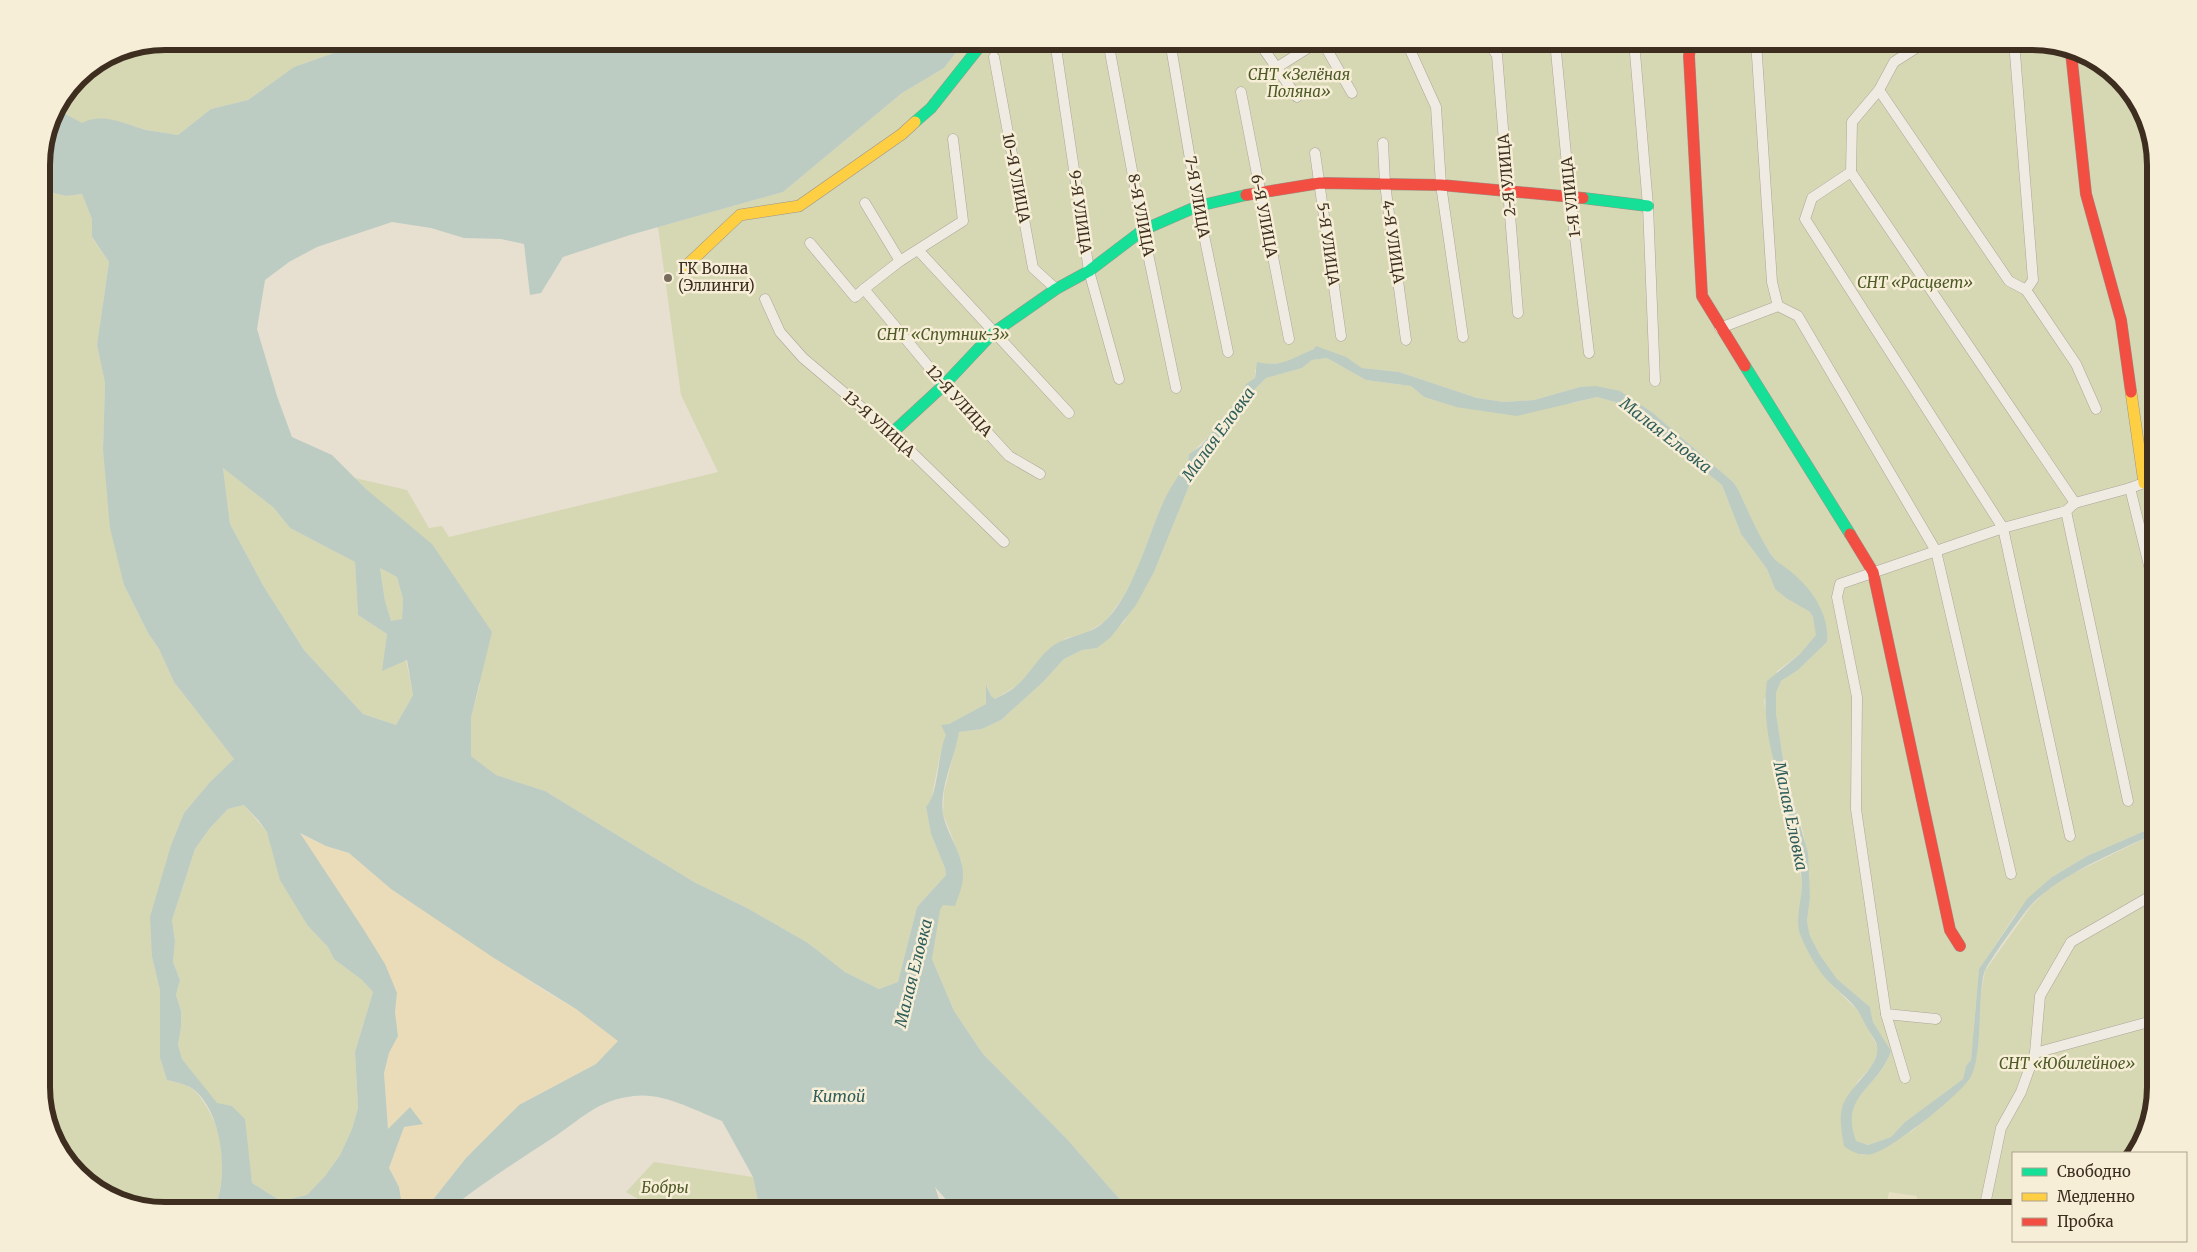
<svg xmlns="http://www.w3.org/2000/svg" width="2197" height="1252" viewBox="0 0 2197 1252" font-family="Merriweather,serif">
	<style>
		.farmland { fill: #e6dfc2 }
		.green { fill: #d6d7b3 }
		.sand { fill: #eadcb9 }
		.water { fill: #bcccc2; fill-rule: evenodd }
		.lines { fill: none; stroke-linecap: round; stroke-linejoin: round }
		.street-casing { stroke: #ada599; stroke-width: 11 }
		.fast-casing { stroke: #9c958a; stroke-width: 12 }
		.slow-casing { stroke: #9c958a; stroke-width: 12 }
		.jam-casing { stroke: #9c958a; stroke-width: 12 }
		.street { stroke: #efebe3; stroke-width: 10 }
		.fast { stroke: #16e098; stroke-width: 11 }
		.slow { stroke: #ffcf43; stroke-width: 11 }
		.jam { stroke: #f24e42; stroke-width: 11 }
		.poi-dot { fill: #786c5e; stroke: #f7eed8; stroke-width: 2 }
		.labels { text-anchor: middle; stroke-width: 5; stroke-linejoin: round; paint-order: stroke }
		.park-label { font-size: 15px; font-style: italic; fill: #4d5a26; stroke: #f7eed8 }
		.street-label { font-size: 15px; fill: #3d2e20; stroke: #f7eed8 }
		.poi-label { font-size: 15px; fill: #3d2e20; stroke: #f7eed8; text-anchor: start }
		.water-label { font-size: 16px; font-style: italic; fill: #2f5d5a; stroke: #f7eed8 }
		.rim { fill: none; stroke: #3d2e20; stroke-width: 6 }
	</style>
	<rect width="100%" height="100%" fill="#e7e0d1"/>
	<polygon class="farmland" points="1889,1192 1917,1196 1915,1211 1885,1211"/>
	<g class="green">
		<path d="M165 41H359L348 48 294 67 248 100 211 109 178 135C168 133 157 132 147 130 125 125 103 112 82 124L56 109 78 77 118 51Z"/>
		<path d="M965 41H2032L2094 58 2135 97 2155 157 2156 826 2087 856 2052 877 2015 915 1979 969 1971 1060 1966 1066 1963 1079 1905 1122 1891 1137 1867 1145 1855 1141C1840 1093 1879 1089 1891 1051L1873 1022 1870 1007 1837 979 1820 955 1810 936 1807 921 1810 898 1804 835 1785 772 1776 713V693L1781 681 1798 670 1827 642 1796 578C1788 569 1778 565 1771 554 1761 540 1754 525 1747 510 1742 499 1740 491 1733 482L1653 413 1580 387 1534 400 1504 402 1477 398 1399 372 1362 368 1349 361 1314 349 1285 363 1268 364 1255 370V378C1245 385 1244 390 1238 399 1231 411 1200 448 1189 454L1188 461 1162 504 1137 570 1123 597 1106 621 1084 634 1066 638 1016 686 995 699 991 696 987 685 986 704 949 724 940 755 931 801 926 807 931 834 945 868 946 875 917 907 898 982 879 989 845 972 808 943 747 908 694 882 545 791 496 775 471 756V718L480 684 366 489 355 478 407 490 429 528 442 526 449 537 718 472 681 395 658 227 783 192 902 93 944 68Z"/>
		<path d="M42 190 66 196 82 194 92 219V238L109 262 97 345 105 383 103 449 124 585 148 633 159 649 174 682 234 759 210 782 184 813 171 845 162 878 152 957 160 990V1058L167 1080C175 1082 186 1084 192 1089 203 1096 218 1126 220 1139 224 1160 223 1191 213 1211H165L103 1194 62 1155 42 1095Z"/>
		<polygon points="1327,358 1366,380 1411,386 1424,397 1456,407 1573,403 1597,397 1615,402 1648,425 1722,485 1741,534 1767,569 1775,589 1786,598 1810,612 1813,617 1817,635 1800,654 1777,671 1764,701 1770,739 1781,792 1795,841 1802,884 1800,935 1811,957 1826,979 1859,1012 1877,1046 1877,1054 1872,1066 1858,1081 1842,1109 1861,1155 1875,1153 1912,1131 1957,1092 1976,1054 1981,993 1985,971 2031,906 2046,891 2072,874 2156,833 2156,1087 2139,1149 2135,1153 2013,1153 2013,1211 1915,1211 1917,1196 1889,1192 1885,1211 1130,1211 1066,1138 983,1054 954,1011 932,959 938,914 962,863 943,814 944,792 959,732 982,729 1001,720 1043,682 1064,659 1082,650 1097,648 1124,622 1154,572 1193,476 1221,435 1247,406 1253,391 1266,378 1302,368 1312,360"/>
		<polygon points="223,468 274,508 290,528 355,562 358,615 387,634 383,670 406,660 413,695 396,725 363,714 304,650 264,587 230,524"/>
		<polygon points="380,568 397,577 403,599 402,619 391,622 385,601"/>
		<polygon points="244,805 267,832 274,854 308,926 328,947 334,959 362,980 373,992 355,1052 358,1108 352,1129 340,1155 325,1176 307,1195 281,1201 252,1183 250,1168 232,1106 217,1104 182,1059 178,1045 181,1027 181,1011 176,995 180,980 173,962 175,941 172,920 195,849 210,828 228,809"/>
		<polygon points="654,1162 753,1177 760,1211 658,1211 626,1192"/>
	</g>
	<polygon class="sand" points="298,833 326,846 349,853 391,889 548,993 576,1009 619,1041 596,1064 519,1105 466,1158 424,1211 403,1211 399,1187 389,1168 404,1127 422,1124 410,1107 388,1130 384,1073 389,1053 398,1036 395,1012 397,993 347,906"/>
	<path class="water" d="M359 41H965L944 68 902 93 783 192 630 235 563 257 541 293 530 295 524 244 501 239 464 238 431 228 392 222 317 247 289 262 265 280 257 329 277 396 292 437 332 455 366 489 432 544 492 632 471 718V756L496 775 545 791 694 882 747 908 808 943 845 972 879 989 898 982 917 907 946 875 945 868 931 834 926 807C939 793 937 755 946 735L941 725 949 724 986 704V684L991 696 995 699C1002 695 1011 691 1017 685 1030 674 1037 659 1050 648 1066 635 1089 636 1104 622 1131 598 1147 540 1161 507 1168 491 1178 476 1188 461L1189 454 1201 446 1238 399 1246 384 1255 378 1257 362C1282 368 1292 358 1314 349L1316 346 1346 357 1362 368 1399 372 1477 398 1504 402 1534 400 1580 387 1596 386 1620 391 1653 413 1733 482C1740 491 1742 499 1747 509 1754 524 1761 539 1770 553 1776 562 1782 565 1790 571 1811 587 1830 615 1827 642L1798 670 1781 681 1776 693V713L1785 772 1808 853 1810 898 1807 921 1810 936 1820 955 1837 979 1870 1007 1873 1022 1891 1051C1879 1088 1839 1095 1856 1141L1868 1145 1891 1137 1905 1122 1963 1079 1966 1066 1971 1060 1979 969 2027 899 2052 877 2087 856 2156 826V833C2118 851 2059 875 2031 905 2023 914 1987 963 1984 973 1977 1001 1983 1057 1970 1078 1960 1095 1894 1147 1875 1153 1863 1157 1853 1153 1844 1146 1842 1134 1839 1120 1842 1108 1847 1087 1880 1068 1877 1047 1877 1042 1872 1036 1869 1031 1865 1025 1862 1017 1858 1011 1850 999 1836 990 1826 979 1816 967 1807 951 1801 937 1794 921 1802 901 1802 884 1799 816 1757 750 1767 681L1800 654 1816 635 1813 617 1810 612 1786 598 1775 589 1767 569 1741 534 1722 485 1648 425 1615 402 1597 397 1517 416 1456 407 1424 397 1411 386 1366 380 1327 358 1312 360 1302 368 1266 378 1253 391 1247 406 1221 435 1193 476 1154 572 1136 605 1111 637 1097 648 1082 650 1064 659 1043 682 1001 720 982 729 959 732C955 758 939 787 943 814 947 835 964 855 963 876 963 886 958 897 955 906L943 905 940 910 932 959 954 1011 983 1054 1066 1138 1130 1211H956L935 1187 943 1211H760L753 1177 722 1121C696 1111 663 1092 634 1096 596 1100 581 1120 551 1139 517 1161 483 1183 451 1208L450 1211H424L466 1158 519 1105 596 1064 618 1041 576 1009 494 958 391 889 349 853 326 846 300 833 364 930 385 964 397 993 395 1012 398 1036 389 1053 384 1073 388 1129 410 1107 423 1124 404 1127 389 1168 399 1187 403 1211H213C230 1179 223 1112 193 1089 186 1084 175 1082 167 1080L160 1058V990L152 957 150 917 171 845 184 813 210 782 234 759 174 682 159 649 148 633 124 585 110 528 103 449 105 383 97 345 109 262 92 237V219L82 194 66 196 42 190C41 163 41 132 56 109L82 123C103 112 125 124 146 130 157 132 168 133 178 135L211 109 248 100 294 67 348 48ZM223 468 274 508 290 528 355 562 358 615 387 634 382 671 407 660 413 695 396 725 363 714 304 650 264 587 230 524ZM380 568 397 577 403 599 402 619 391 621 385 601ZM244 805 259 821 267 832 280 880 308 926 328 947 334 959 362 980 373 992 355 1052 358 1108 352 1129 340 1155 325 1176 307 1195 281 1201 252 1183 245 1119 232 1106 217 1103 182 1059 178 1045 181 1027V1011L176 995 180 980 173 962 175 941 172 920 195 849 210 828 228 809Z"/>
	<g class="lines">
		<g class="street-casing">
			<g id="street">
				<polyline points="1055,41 1089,271 1119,379"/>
				<polyline points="1108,41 1143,230 1176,388"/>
				<polyline points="1170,41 1198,206 1228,352"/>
				<polyline points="1258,41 1297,97"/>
				<polyline points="1322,41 1352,93"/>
				<polyline points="1406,41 1436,107 1441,185 1463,337"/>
				<polyline points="1487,41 1497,55 1518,313"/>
				<polyline points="1555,41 1570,196 1589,353"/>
				<polyline points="1634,41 1648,206 1655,381"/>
				<polyline points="1756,41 1772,282 1778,306"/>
				<polyline points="1927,41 1894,62 1879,90 1852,122 1851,172 1812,198 1805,219 2003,528 2070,836"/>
				<polyline points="2014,41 2033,280 2026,290"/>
				<polyline points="994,57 1033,268 1056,289"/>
				<polyline points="1276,68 1319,41"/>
				<polyline points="1879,90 2009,281 2026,290 2076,364 2096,409"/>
				<polyline points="1241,92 1289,339"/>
				<polyline points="1383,143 1385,184 1406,340"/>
				<polyline points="1315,153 1341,336"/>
				<polyline points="1851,172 2075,503"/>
				<polyline points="865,203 900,261"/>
				<polyline points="810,243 855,297 864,289 944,385 1009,456 1040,474"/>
				<polyline points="919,251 1069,413"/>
				<polyline points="864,289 900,261 963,221 953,139"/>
				<polyline points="765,299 780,332 803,358 892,433 1004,542"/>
				<polyline points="1720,328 1778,306 1798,316 1936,551 2011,874"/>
				<polyline points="2130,488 2156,594"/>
				<polyline points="2066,511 2128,801"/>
				<polyline points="1886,1014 1936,1019"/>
				<polyline points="2035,1053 2156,1020"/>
				<polyline points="1905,1078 1886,1014 1856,809 1857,697 1837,597 1840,584 2003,528 2066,511 2075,503 2130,488 2144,483 2156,482"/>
				<polyline points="1989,1211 1986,1200 2001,1128 2021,1092 2035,1053 2040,996 2071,942 2156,893"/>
			</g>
		</g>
		<g class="fast-casing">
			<g id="fast">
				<polyline points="915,122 931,108 984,41"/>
				<polyline points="1583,198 1648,206"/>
				<polyline points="1745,366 1850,534"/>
				<polyline points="892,433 944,385 993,333 1056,289 1089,271 1143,230 1198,206 1246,195"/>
			</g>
		</g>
		<g class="slow-casing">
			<g id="slow">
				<polyline points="685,267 740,215 799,206 902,134 915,122"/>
				<polyline points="2131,392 2144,483"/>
			</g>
		</g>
		<g class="jam-casing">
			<g id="jam">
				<polyline points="1691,41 1689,56 1702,296 1745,366"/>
				<polyline points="2071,52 2086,194 2121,320 2131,392"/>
				<polyline points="1246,195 1320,183 1441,185 1583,198"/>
				<polyline points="1850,534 1873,572 1950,930 1960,946"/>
			</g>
		</g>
		<use href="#street" class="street"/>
		<use href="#fast" class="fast"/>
		<use href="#slow" class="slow"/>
		<use href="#jam" class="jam"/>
	</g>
	<circle class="poi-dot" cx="668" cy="278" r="5"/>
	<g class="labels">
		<g class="park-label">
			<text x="1299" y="80">СНТ «Зелёная<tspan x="1299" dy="17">Поляна»</tspan></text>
			<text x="1915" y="288">СНТ «Расцвет»</text>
			<text x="943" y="340">СНТ «Спутник-3»</text>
			<text x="2067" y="1069">СНТ «Юбилейное»</text>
			<text x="665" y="1193">Бобры</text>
		</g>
		<g class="street-label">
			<text transform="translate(1507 175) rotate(-95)" y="5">2-Я УЛИЦА</text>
			<text transform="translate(1016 178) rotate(79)" y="5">10-Я УЛИЦА</text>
			<text transform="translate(1197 197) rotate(80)" y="5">7-Я УЛИЦА</text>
			<text transform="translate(1571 197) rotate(-96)" y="5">1-Я УЛИЦА</text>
			<text transform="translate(1080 212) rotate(82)" y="5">9-Я УЛИЦА</text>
			<text transform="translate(1141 215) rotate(79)" y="5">8-Я УЛИЦА</text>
			<text transform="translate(1264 216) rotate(79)" y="5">6-Я УЛИЦА</text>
			<text transform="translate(1393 242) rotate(82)" y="5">4-Я УЛИЦА</text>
			<text transform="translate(1328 244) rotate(82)" y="5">5-Я УЛИЦА</text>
			<text transform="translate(959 401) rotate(48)" y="5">12-Я УЛИЦА</text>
			<text transform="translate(879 424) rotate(42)" y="5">13-Я УЛИЦА</text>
		</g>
		<g class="poi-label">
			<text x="678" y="274">ГК Волна<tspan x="678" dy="17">(Эллинги)</tspan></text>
		</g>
		<g class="water-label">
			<text transform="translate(1218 434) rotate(-54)" y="6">Малая Еловка</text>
			<text transform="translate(1666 435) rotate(38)" y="6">Малая Еловка</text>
			<text transform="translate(1791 816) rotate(78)" y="6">Малая Еловка</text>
			<text transform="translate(913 973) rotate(-76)" y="6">Малая Еловка</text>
			<text x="839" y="1102">Китой</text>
		</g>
	</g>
	<path d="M0 0H2197V1252H0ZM165 50H2032A115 115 0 0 1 2147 165V1087A115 115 0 0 1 2032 1202H165A115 115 0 0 1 50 1087V165A115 115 0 0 1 165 50Z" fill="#f7eed8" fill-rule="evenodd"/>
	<path class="rim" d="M165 50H2032A115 115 0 0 1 2147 165V1087A115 115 0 0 1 2032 1202H165A115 115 0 0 1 50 1087V165A115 115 0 0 1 165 50Z"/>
	<rect x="2012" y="1152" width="175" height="90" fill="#f7eed8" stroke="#ada18e"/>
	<rect x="2022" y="1168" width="25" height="8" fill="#16e098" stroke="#ada18e"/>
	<text x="2057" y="1177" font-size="15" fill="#3d2e20">Свободно</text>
	<rect x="2022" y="1193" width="25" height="8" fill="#ffcf43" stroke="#ada18e"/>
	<text x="2057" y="1202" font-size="15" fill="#3d2e20">Медленно</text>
	<rect x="2022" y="1218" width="25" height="8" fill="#f24e42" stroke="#ada18e"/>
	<text x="2057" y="1227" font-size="15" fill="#3d2e20">Пробка</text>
</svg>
